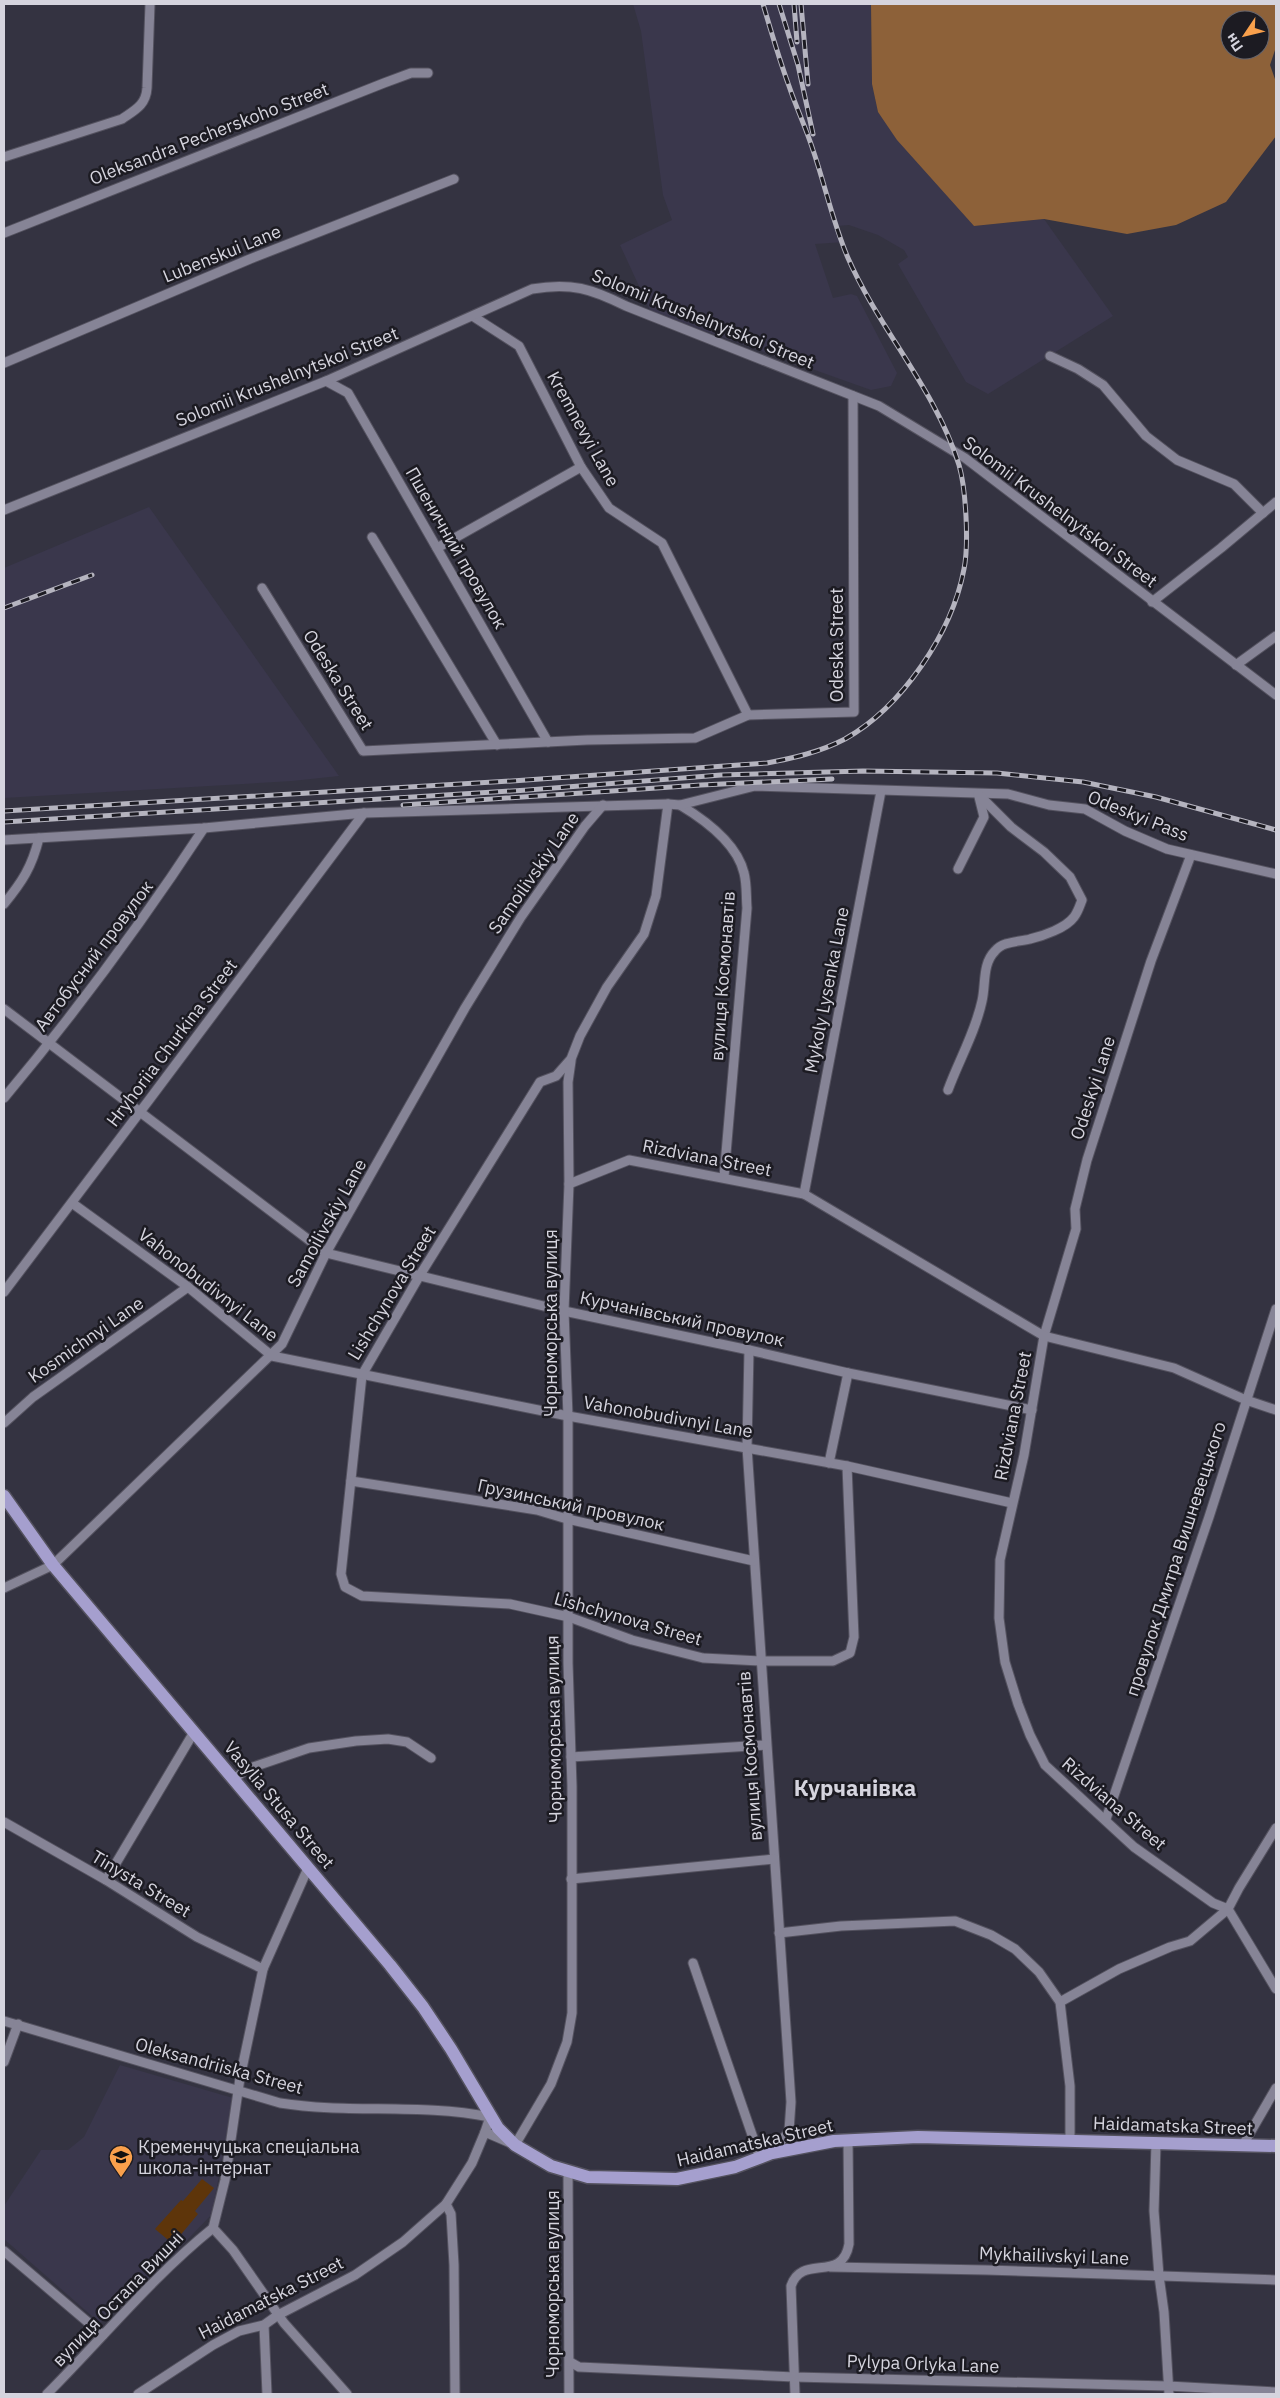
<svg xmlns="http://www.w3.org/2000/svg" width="1280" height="2398" viewBox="0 0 1280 2398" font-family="'IBM Plex Sans',sans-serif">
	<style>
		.built { fill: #3a374c }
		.green { fill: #5e350a }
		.forest { fill: #8d6139; fill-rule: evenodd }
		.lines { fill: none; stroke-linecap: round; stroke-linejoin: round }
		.minor-casing { stroke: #54525f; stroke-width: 11 }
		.major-casing { stroke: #54525f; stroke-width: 15 }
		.minor { stroke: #868496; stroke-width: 9 }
		.major { stroke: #a59fce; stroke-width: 12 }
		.rail-casing { stroke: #b5b4bf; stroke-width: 5 }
		.rail { stroke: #1c1b22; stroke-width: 3; stroke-dasharray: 9; stroke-linecap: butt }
		.labels { text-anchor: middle; stroke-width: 5; stroke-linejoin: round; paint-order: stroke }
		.street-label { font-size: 18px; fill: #d5d4de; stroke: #1c1b22 }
		.poi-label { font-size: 18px; fill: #d5d4de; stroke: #1c1b22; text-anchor: start }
		.district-label { font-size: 22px; font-weight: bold; fill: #d5d4de; stroke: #1c1b22 }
	</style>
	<rect width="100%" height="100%" fill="#343341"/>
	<g class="built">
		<polygon points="633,4 871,4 872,84 878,112 974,226 1044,219 1113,316 988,394 966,382 898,264 908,257 904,250 878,235 849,225 837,226 844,242 815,244 833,298 851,294 857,296 897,373 891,386 871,390 651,312 620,245 672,220 663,195 641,31"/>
		<polygon points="149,507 339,776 292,781 4,798 4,568"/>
		<polygon points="120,2065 233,2098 212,2214 168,2260 100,2323 4,2239 4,2206 41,2150 68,2150 84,2137"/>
	</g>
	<polygon class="green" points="202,2179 214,2188 195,2211 198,2214 173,2244 155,2229 181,2200 183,2201"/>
	<path class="forest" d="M871 4H1276V47L1270 65 1276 82V136L1226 202 1176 225 1127 234 1044 219 974 226 897 140 878 112 872 84ZM1230 20H1260V50H1230Z"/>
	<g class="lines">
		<g class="minor-casing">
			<g id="minor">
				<path d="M4 157 122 119C135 110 146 105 147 88L150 4"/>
				<polyline points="4,233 384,83 411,73 428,73"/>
				<polyline points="474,317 519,346 581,467 609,508 662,543 748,715"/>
				<polyline points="1050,356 1078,369 1103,385 1146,436 1177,460 1234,484 1263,513"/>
				<polyline points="4,363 250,259 454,179"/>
				<polyline points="326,381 348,393 548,742"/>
				<path d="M4 510 326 381 532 289C571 282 592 289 626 306L879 406 965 458 1276 695"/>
				<polyline points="372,537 497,745"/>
				<polyline points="437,548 581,467"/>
				<polyline points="262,588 363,751 587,740 695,738 748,715 854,712 853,396"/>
				<polyline points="1152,602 1221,548 1276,502"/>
				<polyline points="1236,665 1276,636"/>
				<polyline points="668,804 656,896 644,934 607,987 580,1036 571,1059 556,1076 540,1082 420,1275 362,1375 341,1574 345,1587 362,1596 510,1604 569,1617 632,1640 703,1658 760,1661 833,1661 850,1653 854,1637 847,1466"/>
				<path d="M680 805C705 820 737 843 744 873 747 884 746 897 747 908L724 1177"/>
				<polyline points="4,840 204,828 364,813 668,804 680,805 755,786 1008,794 1049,805 1085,809 1125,831 1167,849 1276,874"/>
				<polyline points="1191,855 1151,961 1087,1160 1075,1209 1076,1229 1044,1336 1024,1455 1000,1560 999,1618 1005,1662 1018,1704 1030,1735 1045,1765 1134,1847 1213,1903 1228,1909 1276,1989"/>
				<polyline points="958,869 984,817 979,797"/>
				<path d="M4 904C22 882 32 867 39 838"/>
				<polyline points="4,1009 326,1253 564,1311 749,1350 848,1373 1032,1410"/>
				<path d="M948 1090C959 1060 975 1033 982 1001 986 984 982 964 995 951 1003 941 1019 942 1030 939 1043 936 1066 928 1074 917 1078 912 1080 905 1082 900L1070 877 1044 852 1011 827 978 794"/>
				<path d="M4 1098C76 1012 143 921 204 828"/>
				<polyline points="569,1184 629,1160 804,1194 1044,1336 1174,1368 1246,1400 1276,1410"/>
				<polyline points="804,1194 881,791"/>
				<polyline points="72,1203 188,1287 272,1356 568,1416 847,1466 1012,1503"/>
				<path d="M4 1292C125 1133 244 973 364 813"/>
				<polyline points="749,1350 747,1447 791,2102 789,2131 772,2153"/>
				<polyline points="4,1423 33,1397 188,1287"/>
				<polyline points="829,1463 848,1373"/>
				<polyline points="351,1481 537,1510 567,1519 754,1561"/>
				<polyline points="4,1588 53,1565 282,1344 326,1253 465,1008 521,917 585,826 603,805"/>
				<polyline points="571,1757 766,1745"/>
				<polyline points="234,1779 247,1769 309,1748 356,1741 388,1739 407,1742 431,1758"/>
				<polyline points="1106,1819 1209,1517 1276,1309"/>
				<polyline points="4,1822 106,1880 197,1937 263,1969"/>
				<polyline points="308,1868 263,1969 240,2078 225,2180 213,2228 233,2250 284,2323 347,2394"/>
				<polyline points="571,1879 774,1859"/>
				<polyline points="106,1880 194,1732"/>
				<polyline points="779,1933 841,1926 955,1921 991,1935 1015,1949 1039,1972 1060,2002 1070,2086 1070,2140"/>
				<polyline points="693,1963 760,2158"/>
				<polyline points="1060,2002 1119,1969 1170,1947 1190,1941 1228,1909 1239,1888 1276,1828"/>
				<path d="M4 2021 280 2103C349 2114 420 2103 490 2117L485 2132"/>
				<polyline points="4,2062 18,2024"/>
				<polyline points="1156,2143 1154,2211 1159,2276 1164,2312 1169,2394"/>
				<polyline points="1243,2145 1276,2088"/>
				<polyline points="568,2173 569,2394"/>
				<polyline points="446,2204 451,2214 454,2265 455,2394"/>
				<polyline points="4,2251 103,2335"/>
				<polyline points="830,2267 986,2270 1276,2280"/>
				<polyline points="264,2325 267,2394"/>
				<polyline points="570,2362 579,2367 794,2377 1168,2386 1276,2392"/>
				<path d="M47 2394C102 2339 152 2277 213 2228"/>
				<polyline points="138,2394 213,2345 239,2331 264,2325 278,2315 355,2275 403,2242 446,2204 472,2163 485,2132 515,2145 551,2084 567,2042 572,2013 572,1786 568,1663 568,1416 564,1311 569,1184 568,1082 571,1061"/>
				<path d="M795 2394 791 2286C802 2253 842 2284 849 2244L848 2140"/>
			</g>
		</g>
		<g class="major-casing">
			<polyline id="major" points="4,1496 53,1565 390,1965 423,2007 451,2049 498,2128 515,2145 551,2166 588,2177 677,2179 735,2167 772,2153 834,2141 918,2137 1276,2146"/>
		</g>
		<use href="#minor" class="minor"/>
		<use href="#major" class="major"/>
		<g class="rail-casing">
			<g id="rail">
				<polyline points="779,4 798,65 813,134"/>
				<polyline points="794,4 797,42"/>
				<polyline points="801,4 808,84"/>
				<polyline points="4,608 92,575"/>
				<polyline points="403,805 701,785 832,779"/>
				<path d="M4 811 512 781 767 763C794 758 820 752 845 739 902 707 952 633 964 569 969 544 966 489 959 465 936 390 879 329 848 258 833 223 825 185 813 150 806 128 796 107 789 86 779 59 771 31 763 4"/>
				<polyline points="4,822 528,790 721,775 863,771 997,773 1083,782 1156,797 1276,830"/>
			</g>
		</g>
		<use href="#rail" class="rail"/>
	</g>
	<defs>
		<g id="school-pin" transform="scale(1.25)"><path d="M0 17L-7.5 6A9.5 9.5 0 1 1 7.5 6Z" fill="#f9a04c" stroke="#1c1b22"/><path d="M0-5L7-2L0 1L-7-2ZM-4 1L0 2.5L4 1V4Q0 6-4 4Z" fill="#111"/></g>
	</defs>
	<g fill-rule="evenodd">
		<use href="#school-pin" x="121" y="2157"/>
	</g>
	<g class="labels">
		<g class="street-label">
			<text transform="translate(209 134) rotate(-21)" y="6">Oleksandra Pecherskoho Street</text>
			<text transform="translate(222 254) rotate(-22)" y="6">Lubenskui Lane</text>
			<text transform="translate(703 319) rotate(22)" y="6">Solomii Krushelnytskoi Street</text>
			<text transform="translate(287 377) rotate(-22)" y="6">Solomii Krushelnytskoi Street</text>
			<text transform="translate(583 429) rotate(61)" y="6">Kremnevyi Lane</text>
			<text transform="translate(1060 512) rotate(37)" y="6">Solomii Krushelnytskoi Street</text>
			<text transform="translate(456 548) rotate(60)" y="6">Пшеничний провулок</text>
			<text transform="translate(837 645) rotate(-90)" y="6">Odeska Street</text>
			<text transform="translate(338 680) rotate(58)" y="6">Odeska Street</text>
			<text transform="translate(1138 816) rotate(22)" y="6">Odeskyi Pass</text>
			<text transform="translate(534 873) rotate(-55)" y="6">Samoilivskiy Lane</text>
			<text transform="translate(94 956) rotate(-53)" y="6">Автобусний провулок</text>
			<text transform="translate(723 976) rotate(-86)" y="6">вулиця Космонавтів</text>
			<text transform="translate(827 990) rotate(-79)" y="6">Mykoly Lysenka Lane</text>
			<text transform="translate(172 1043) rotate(-53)" y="6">Hryhoriia Churkina Street</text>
			<text transform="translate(1093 1088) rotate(-72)" y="6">Odeskyi Lane</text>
			<text transform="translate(707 1158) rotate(11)" y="6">Rizdviana Street</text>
			<text transform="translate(327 1223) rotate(-61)" y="6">Samoilivskiy Lane</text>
			<text transform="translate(208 1285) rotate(38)" y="6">Vahonobudivnyi Lane</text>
			<text transform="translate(392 1293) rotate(-59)" y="6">Lishchynova Street</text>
			<text transform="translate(682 1319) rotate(12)" y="6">Курчанівський провулок</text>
			<text transform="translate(551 1323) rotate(-90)" y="6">Чорноморська вулиця</text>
			<text transform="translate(86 1340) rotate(-35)" y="6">Kosmichnyi Lane</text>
			<text transform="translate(1013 1416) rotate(-79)" y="6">Rizdviana Street</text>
			<text transform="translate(668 1417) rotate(10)" y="6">Vahonobudivnyi Lane</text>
			<text transform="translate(571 1505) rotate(12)" y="6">Грузинський провулок</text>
			<text transform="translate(1176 1559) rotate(-72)" y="6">провулок Дмитра Вишневецького</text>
			<text transform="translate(628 1619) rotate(16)" y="6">Lishchynova Street</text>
			<text transform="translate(554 1729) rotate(-91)" y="6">Чорноморська вулиця</text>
			<text transform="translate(750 1756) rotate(-94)" y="6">вулиця Космонавтів</text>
			<text transform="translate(1114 1804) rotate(41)" y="6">Rizdviana Street</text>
			<text transform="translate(279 1805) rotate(50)" y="6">Vasylia Stusa Street</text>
			<text transform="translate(141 1884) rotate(31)" y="6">Tinysta Street</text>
			<text transform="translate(219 2066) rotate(15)" y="6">Oleksandriiska Street</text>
			<text transform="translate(1173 2126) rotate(2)" y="6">Haidamatska Street</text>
			<text transform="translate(755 2143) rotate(-13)" y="6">Haidamatska Street</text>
			<text transform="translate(1054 2256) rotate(2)" y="6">Mykhailivskyi Lane</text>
			<text transform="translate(553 2284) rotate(-90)" y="6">Чорноморська вулиця</text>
			<text transform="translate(271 2298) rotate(-27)" y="6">Haidamatska Street</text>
			<text transform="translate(118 2299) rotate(-46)" y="6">вулиця Остапа Вишні</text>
			<text transform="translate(923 2364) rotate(2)" y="6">Pylypa Orlyka Lane</text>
		</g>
		<g class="poi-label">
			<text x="138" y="2153">Кременчуцька спеціальна<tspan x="138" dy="21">школа-інтернат</tspan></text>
		</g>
		<g class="district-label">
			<text x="855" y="1796">Курчанівка</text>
		</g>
	</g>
	<rect width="1280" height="2398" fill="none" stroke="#d5d4de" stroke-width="10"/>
	<g transform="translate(1245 35) rotate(235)"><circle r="24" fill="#1c1b22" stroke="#66656d"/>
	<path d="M0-4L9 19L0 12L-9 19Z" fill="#f9a04c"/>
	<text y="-8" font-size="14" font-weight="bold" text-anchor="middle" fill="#d5d4de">Пн</text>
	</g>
</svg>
